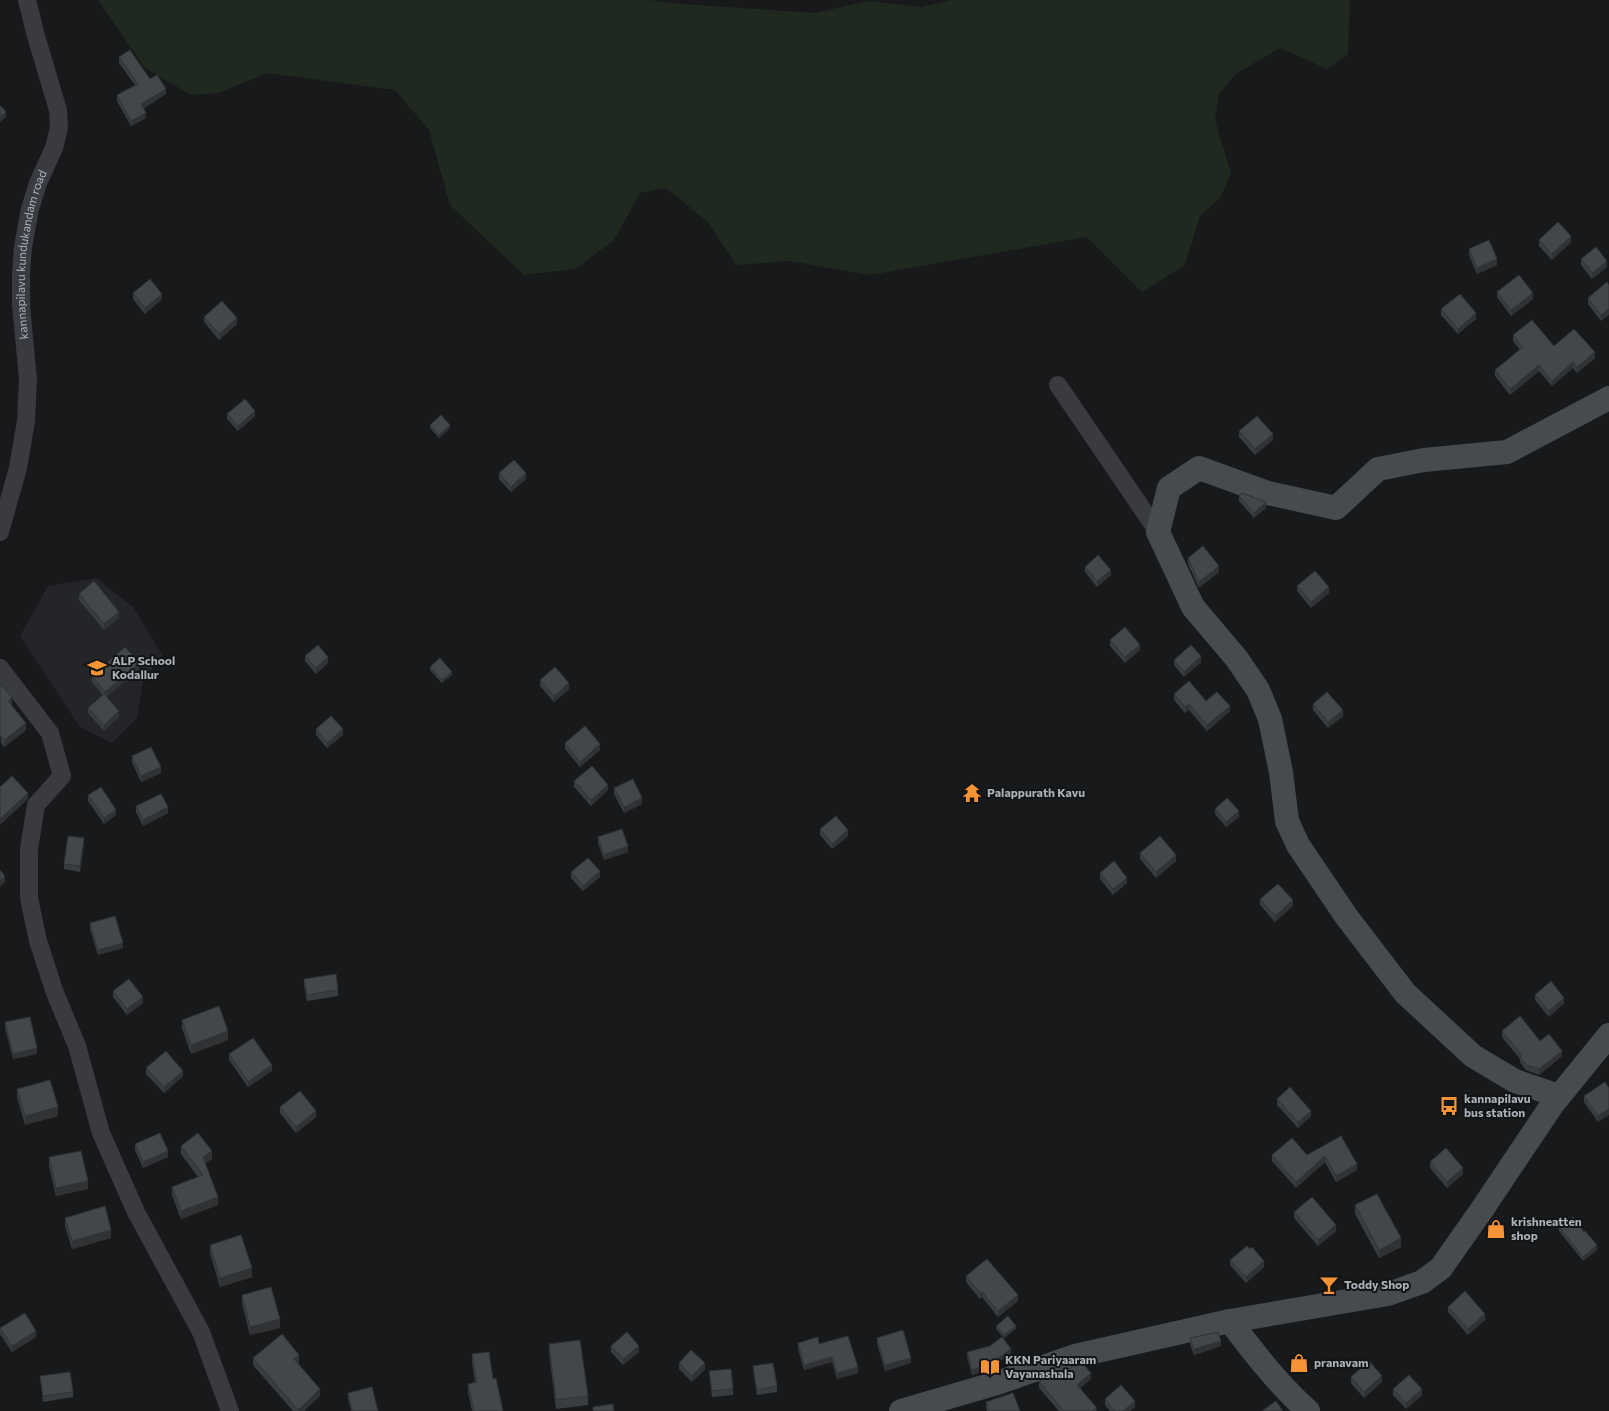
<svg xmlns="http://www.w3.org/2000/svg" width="1609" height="1411" viewBox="0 0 1609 1411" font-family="Commissioner,sans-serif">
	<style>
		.built { fill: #242528 }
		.green { fill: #202920 }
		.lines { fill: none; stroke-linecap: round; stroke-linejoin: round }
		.street { stroke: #393b40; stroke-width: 18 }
		.secondary { stroke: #474b50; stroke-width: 24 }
		.wall { fill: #3a3d40 }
		.shaded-wall { fill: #303234 }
		.building { fill: #44474a; stroke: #303234 }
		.labels { text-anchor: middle; stroke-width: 4; stroke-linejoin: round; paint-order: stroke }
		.street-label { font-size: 12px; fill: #aab2ba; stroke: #131416 }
		.poi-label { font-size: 12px; font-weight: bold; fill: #aab2ba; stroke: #131416; text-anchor: start }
	</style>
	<rect width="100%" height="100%" fill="#18191a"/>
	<polygon class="built" points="96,578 133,607 162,655 143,681 137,718 112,743 80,727 20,636 48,586"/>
	<polygon class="green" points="98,0 649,0 682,4 815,13 868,1 921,7 952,0 1350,0 1348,54 1327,69 1280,48 1236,74 1219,94 1215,120 1231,173 1221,197 1200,216 1185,265 1142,292 1087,237 870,275 789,261 736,265 708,222 666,188 640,193 614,240 575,269 524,275 450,205 429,130 395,90 267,73 219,93 191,95 145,68"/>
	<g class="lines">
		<g class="street">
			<polyline points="1058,385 1158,532"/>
			<path id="s1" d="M0 532 18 468 26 421 28 379 21 305V273L23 247 30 209 38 183 54 148 59 128 58 110 36 36 27 0"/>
			<polyline points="0,668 50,733 62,776 36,805 29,849 29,898 38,941 55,993 77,1046 101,1133 136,1212 201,1332 230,1411"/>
		</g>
		<g class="secondary">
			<polyline points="1559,1096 1515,1081 1473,1056 1405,993 1346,916 1298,845 1287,821 1281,772 1270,719 1258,690 1237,659 1193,607 1158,532 1169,488 1199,468 1268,493 1336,508 1378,469 1424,460 1507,452 1609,398"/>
			<path d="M1230 1321C1254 1353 1278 1384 1308 1411"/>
			<polyline points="901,1411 997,1383 1075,1356 1230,1321 1388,1294 1422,1282 1441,1268 1483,1208 1552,1105 1609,1035"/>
		</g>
	</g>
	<g class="wall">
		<polygon points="119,57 150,79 166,94 144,108 146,118 131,126 117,101 117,95 135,85 119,63"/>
		<polygon points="1539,240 1571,242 1552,260 1539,246"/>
		<polygon points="1469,249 1497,265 1477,274 1469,255"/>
		<polygon points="1581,259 1607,267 1592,279 1581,265"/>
		<polygon points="1607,282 1601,321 1588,304 1588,298"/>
		<polygon points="1497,292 1533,299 1511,316 1497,297"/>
		<polygon points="133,293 162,299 145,314 133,299"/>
		<polygon points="1441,309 1476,319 1458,334 1441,315"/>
		<polygon points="204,317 237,324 219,340 204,322"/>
		<polygon points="1513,335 1554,346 1595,358 1577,373 1573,368 1552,386 1539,371 1510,395 1495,376 1495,370 1520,350 1513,341"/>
		<polygon points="227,414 255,416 238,431 227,419"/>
		<polygon points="430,425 450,428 439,438 430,428"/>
		<polygon points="1239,431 1273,440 1255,455 1239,437"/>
		<polygon points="499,473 526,479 511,492 499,479"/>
		<polygon points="1239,496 1266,508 1254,518 1239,501"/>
		<polygon points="1188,558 1219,572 1199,588 1188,564"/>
		<polygon points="1085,567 1111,575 1097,587 1085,572"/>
		<polygon points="1297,586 1329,593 1311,608 1297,591"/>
		<polygon points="79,594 119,618 104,630 79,600"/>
		<polygon points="1110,640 1140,650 1125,663 1110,646"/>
		<polygon points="305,656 328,663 316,674 305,661"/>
		<polygon points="1174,660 1201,662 1184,677 1174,665"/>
		<polygon points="430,667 452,675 442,683 430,670"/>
		<polygon points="139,669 106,697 119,717 104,731 88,713 88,708 103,695 92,682 92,676"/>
		<polygon points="540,680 569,689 554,702 540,686"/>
		<polygon points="0,683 12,704 11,705 26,730 4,747 1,743"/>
		<polygon points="1174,694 1206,701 1230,711 1207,731 1189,710 1185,713 1174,700"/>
		<polygon points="1313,704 1343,716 1328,728 1313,710"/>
		<polygon points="316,729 343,735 327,748 316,735"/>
		<polygon points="565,743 600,750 580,767 565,749"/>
		<polygon points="132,756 161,773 141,782 132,762"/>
		<polygon points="574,781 608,790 591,806 574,787"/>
		<polygon points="614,788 642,804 624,813 614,794"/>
		<polygon points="88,795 116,815 104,824 88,801"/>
		<polygon points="136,806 168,813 143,826 136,812"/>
		<polygon points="1215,809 1239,817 1226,827 1215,814"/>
		<polygon points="820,829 848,836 832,849 820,835"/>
		<polygon points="598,837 628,852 604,860 598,843"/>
		<polygon points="84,844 80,872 64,869 64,864"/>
		<polygon points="1140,853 1176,861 1156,878 1140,859"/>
		<polygon points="571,872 600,877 583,891 571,878"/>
		<polygon points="1100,873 1127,883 1113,895 1100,879"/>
		<polygon points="1260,899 1293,906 1275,922 1260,905"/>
		<polygon points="90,923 123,948 98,955 90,929"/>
		<polygon points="304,979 338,990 338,996 307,1001 304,985"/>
		<polygon points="113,991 143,1003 127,1015 113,997"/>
		<polygon points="1535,995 1564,1003 1549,1017 1535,1000"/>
		<polygon points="182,1020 228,1040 191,1054 182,1028"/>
		<polygon points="5,1022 37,1054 13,1059 5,1028"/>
		<polygon points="1502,1031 1540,1041 1562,1056 1539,1075 1526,1070 1520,1062 1520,1059 1502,1037"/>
		<polygon points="229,1054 272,1071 248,1087 229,1060"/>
		<polygon points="146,1068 183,1076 164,1093 146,1074"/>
		<polygon points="1605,1082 1598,1122 1584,1102 1584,1096"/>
		<polygon points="17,1089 58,1116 25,1125 17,1097"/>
		<polygon points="1277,1099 1311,1116 1298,1128 1277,1105"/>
		<polygon points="280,1107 316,1117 296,1133 280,1113"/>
		<polygon points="1341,1136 1357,1170 1336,1182 1325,1162 1296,1188 1272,1161 1272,1155 1307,1155"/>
		<polygon points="135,1144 168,1157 143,1168 135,1150"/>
		<polygon points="181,1146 212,1159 205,1163 218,1205 181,1219 172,1195 172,1187 198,1177 181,1154"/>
		<polygon points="49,1157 88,1189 56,1196 49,1166"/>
		<polygon points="1430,1162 1463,1174 1447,1188 1430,1168"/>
		<polygon points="1355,1205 1401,1247 1379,1258 1355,1214"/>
		<polygon points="1294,1212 1336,1231 1318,1246 1294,1218"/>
		<polygon points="65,1218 111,1238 72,1249 65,1226"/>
		<polygon points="1559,1227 1597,1250 1583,1261 1559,1231"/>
		<polygon points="210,1245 252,1277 220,1287 210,1253"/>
		<polygon points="1250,1249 1264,1267 1246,1283 1230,1265 1230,1260"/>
		<polygon points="966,1276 1018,1301 998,1317 982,1297 980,1299 966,1282"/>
		<polygon points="242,1295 280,1328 250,1335 242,1304"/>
		<polygon points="1448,1307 1485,1320 1468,1335 1448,1312"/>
		<polygon points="996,1326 1016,1329 1004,1338 996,1329"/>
		<polygon points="0,1328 36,1337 12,1352 0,1334"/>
		<polygon points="877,1338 911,1363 885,1371 877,1343"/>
		<polygon points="1190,1338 1221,1346 1194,1355 1190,1344"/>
		<polygon points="798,1343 819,1344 858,1373 837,1379 832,1362 804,1370 798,1349"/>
		<polygon points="549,1344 588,1396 588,1405 556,1409 549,1353"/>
		<polygon points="611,1346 639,1352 623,1365 611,1352"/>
		<polygon points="967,1352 1011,1354 993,1366 993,1369 972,1375 967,1357"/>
		<polygon points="472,1354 493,1379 503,1411 472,1411 468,1392 468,1384 475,1382 472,1362"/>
		<polygon points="253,1358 299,1362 298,1364 320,1396 304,1411 293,1411 253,1365"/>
		<polygon points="679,1363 705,1369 692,1382 679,1369"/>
		<polygon points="753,1366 777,1386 777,1392 757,1395 753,1371"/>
		<polygon points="709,1371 733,1389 733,1395 712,1397"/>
		<polygon points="1062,1374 1091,1379 1080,1388 1097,1411 1059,1411 1039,1388 1039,1382"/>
		<polygon points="40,1376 73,1392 73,1397 43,1402"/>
		<polygon points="1351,1377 1382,1382 1364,1398 1351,1383"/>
		<polygon points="1393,1389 1422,1395 1406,1409 1393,1395"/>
		<polygon points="348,1393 378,1411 351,1411 348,1399"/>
		<polygon points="1105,1399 1135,1407 1130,1411 1110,1411 1105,1405"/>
		<polygon points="986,1402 1020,1411 987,1411 986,1408"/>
	</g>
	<g class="shaded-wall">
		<polygon points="166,89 166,94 141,109 141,104"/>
		<polygon points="6,112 6,117 0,122 0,117"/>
		<polygon points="146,113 146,118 131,126 131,121"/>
		<polygon points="1571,236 1571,242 1552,260 1552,254"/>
		<polygon points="1497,259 1497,265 1477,274 1477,268"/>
		<polygon points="1607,261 1607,267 1592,279 1592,273"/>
		<polygon points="1533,293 1533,299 1511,316 1511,310"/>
		<polygon points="162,294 162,299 145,314 145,308"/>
		<polygon points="1609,309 1609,315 1601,321 1601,315"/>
		<polygon points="1476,313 1476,319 1458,334 1458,329"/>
		<polygon points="237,318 237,324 219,340 219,334"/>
		<polygon points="1595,352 1595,358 1577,373 1577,367"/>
		<polygon points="1573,362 1573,368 1552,386 1552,381"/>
		<polygon points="1539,365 1539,371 1510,395 1510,389"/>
		<polygon points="255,411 255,416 238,431 238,426"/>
		<polygon points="450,425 450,428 439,438 439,435"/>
		<polygon points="1273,434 1273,440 1255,455 1255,449"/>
		<polygon points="526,473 526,479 511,492 511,487"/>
		<polygon points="1266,502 1266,508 1254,518 1254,513"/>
		<polygon points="1219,566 1219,572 1199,588 1199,582"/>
		<polygon points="1111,570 1111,575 1097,587 1097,581"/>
		<polygon points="1329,587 1329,593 1311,608 1311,602"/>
		<polygon points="119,612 119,618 104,630 104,624"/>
		<polygon points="1140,645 1140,650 1125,663 1125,657"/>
		<polygon points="1201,656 1201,662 1184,677 1184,672"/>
		<polygon points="328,657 328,663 316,674 316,668"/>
		<polygon points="139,663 139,669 105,697 105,692"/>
		<polygon points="452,672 452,675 442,683 442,680"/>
		<polygon points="569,683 569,689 554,702 554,696"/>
		<polygon points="12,697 12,704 8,708 8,701"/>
		<polygon points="1189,704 1189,710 1185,713 1185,707"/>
		<polygon points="1230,706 1230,711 1207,731 1207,725"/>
		<polygon points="1343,710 1343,716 1328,728 1328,722"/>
		<polygon points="119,711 119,717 104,731 104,725"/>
		<polygon points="26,723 26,730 4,747 4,740"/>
		<polygon points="343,729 343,735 327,748 327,743"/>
		<polygon points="600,744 600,750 580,767 580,762"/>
		<polygon points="161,767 161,773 141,782 141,776"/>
		<polygon points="608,785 608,790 591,806 591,800"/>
		<polygon points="28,793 28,799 0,825 0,819"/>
		<polygon points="642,798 642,804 624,813 624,807"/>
		<polygon points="168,807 168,813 143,826 143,820"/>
		<polygon points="116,810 116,815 104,824 104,818"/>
		<polygon points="1239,811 1239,817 1226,827 1226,822"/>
		<polygon points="848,830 848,836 832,849 832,844"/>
		<polygon points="84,838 84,844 80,872 80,866"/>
		<polygon points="628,846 628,852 604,860 604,855"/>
		<polygon points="1176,855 1176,861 1156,878 1156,872"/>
		<polygon points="600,871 600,877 583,891 583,886"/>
		<polygon points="5,876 5,882 0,887 0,881"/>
		<polygon points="1127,878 1127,883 1113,895 1113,889"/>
		<polygon points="1293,900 1293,906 1275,922 1275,916"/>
		<polygon points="123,943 123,948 98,955 98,950"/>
		<polygon points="143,997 143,1003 127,1015 127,1009"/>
		<polygon points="1564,998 1564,1003 1549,1017 1549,1011"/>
		<polygon points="228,1031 228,1040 191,1054 191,1045"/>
		<polygon points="37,1048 37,1054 13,1059 13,1054"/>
		<polygon points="1562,1051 1562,1056 1539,1075 1539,1069"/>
		<polygon points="272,1065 272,1071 248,1087 248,1082"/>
		<polygon points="183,1071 183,1076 164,1093 164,1087"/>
		<polygon points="58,1107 58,1116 25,1125 25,1116"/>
		<polygon points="1609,1109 1609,1115 1598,1122 1598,1116"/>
		<polygon points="316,1111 316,1117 296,1133 296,1127"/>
		<polygon points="1311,1111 1311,1116 1298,1128 1298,1122"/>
		<polygon points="168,1151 168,1157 143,1168 143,1162"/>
		<polygon points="212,1151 212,1159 203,1165 203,1157"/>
		<polygon points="1325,1156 1325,1162 1296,1188 1296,1182"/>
		<polygon points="1357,1164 1357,1170 1336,1182 1336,1176"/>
		<polygon points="1463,1168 1463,1174 1447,1188 1447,1182"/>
		<polygon points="88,1181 88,1189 56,1196 56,1188"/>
		<polygon points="218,1197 218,1205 181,1219 181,1211"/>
		<polygon points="1336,1225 1336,1231 1318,1246 1318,1240"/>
		<polygon points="111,1230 111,1238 72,1249 72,1241"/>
		<polygon points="1401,1238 1401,1247 1379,1258 1379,1250"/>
		<polygon points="1597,1245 1597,1250 1583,1261 1583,1257"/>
		<polygon points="1264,1261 1264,1267 1246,1283 1246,1277"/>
		<polygon points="252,1268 252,1277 220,1287 220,1278"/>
		<polygon points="982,1292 982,1297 980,1299 980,1293"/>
		<polygon points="1018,1295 1018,1301 998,1317 998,1311"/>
		<polygon points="1485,1314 1485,1320 1468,1335 1468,1329"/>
		<polygon points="280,1319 280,1328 250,1335 250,1327"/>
		<polygon points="1016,1326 1016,1329 1004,1338 1004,1335"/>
		<polygon points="36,1331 36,1337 12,1352 12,1346"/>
		<polygon points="1221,1341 1221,1346 1194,1355 1194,1349"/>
		<polygon points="639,1346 639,1352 623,1365 623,1359"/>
		<polygon points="1011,1349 1011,1354 993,1366 993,1369 972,1375 972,1370 993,1362"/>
		<polygon points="299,1355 299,1362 294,1367 294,1359"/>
		<polygon points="832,1357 832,1362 804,1370 804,1365"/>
		<polygon points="911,1358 911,1363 885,1371 885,1365"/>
		<polygon points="705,1363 705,1369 692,1382 692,1376"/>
		<polygon points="858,1367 858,1373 837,1379 837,1373"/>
		<polygon points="1091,1373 1091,1379 1077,1390 1077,1385"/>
		<polygon points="1382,1376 1382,1382 1364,1398 1364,1392"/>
		<polygon points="320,1389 320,1396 304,1411 298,1411 298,1410"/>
		<polygon points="1422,1389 1422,1395 1406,1409 1406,1403"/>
		<polygon points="1135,1401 1135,1407 1130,1411 1123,1411"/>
	</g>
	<g class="building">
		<polygon points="130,50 150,79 157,75 166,89 141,104 146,113 131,121 117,95 138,84 119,57"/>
		<polygon points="0,105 6,112 0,117"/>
		<polygon points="1558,222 1571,236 1552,254 1539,240"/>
		<polygon points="1489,240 1497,259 1477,268 1469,249"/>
		<polygon points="1596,247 1607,261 1592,273 1581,259"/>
		<polygon points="1519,275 1533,293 1511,310 1497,292"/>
		<polygon points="150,279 162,294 145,308 133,293"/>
		<polygon points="1607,282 1609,285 1609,309 1601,315 1588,298"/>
		<polygon points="1460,294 1476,313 1458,329 1441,309"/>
		<polygon points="222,301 237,318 219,334 204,317"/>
		<polygon points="1532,320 1554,346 1574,329 1595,352 1577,367 1573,362 1552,381 1539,365 1510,389 1495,370 1523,347 1513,335"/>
		<polygon points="245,399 255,411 238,426 227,414"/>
		<polygon points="441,415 450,425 439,435 430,425"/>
		<polygon points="1257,416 1273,434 1255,449 1239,431"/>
		<polygon points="514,460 526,473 511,487 499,473"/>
		<polygon points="1242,493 1266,502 1254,513 1239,496"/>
		<polygon points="1203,546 1219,566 1199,582 1188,558"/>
		<polygon points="1098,555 1111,570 1097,581 1085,567"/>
		<polygon points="1315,571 1329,587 1311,602 1297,586"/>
		<polygon points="94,581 119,612 104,624 79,594"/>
		<polygon points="1125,627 1140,645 1125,657 1110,640"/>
		<polygon points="318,645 328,657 316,668 305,656"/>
		<polygon points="1191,645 1201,656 1184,672 1174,660"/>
		<polygon points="125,647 139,663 105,692 92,676"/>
		<polygon points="440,658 452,672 442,680 430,667"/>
		<polygon points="555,667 569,683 554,696 540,680"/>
		<polygon points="1189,681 1206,701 1217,692 1230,706 1207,725 1189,704 1185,707 1174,694"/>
		<polygon points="0,683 12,697 8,701 26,723 4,740 1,736 0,737"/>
		<polygon points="1327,692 1343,710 1328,722 1313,704"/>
		<polygon points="104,694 119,711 104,725 88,708"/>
		<polygon points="331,716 343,729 327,743 316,729"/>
		<polygon points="585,726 600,744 580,762 565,743"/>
		<polygon points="151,747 161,767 141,776 132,756"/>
		<polygon points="592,766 608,785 591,800 574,781"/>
		<polygon points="12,776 28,793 0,819 0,787"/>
		<polygon points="633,779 642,798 624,807 614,788"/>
		<polygon points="101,787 116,810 104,818 88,795"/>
		<polygon points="161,794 168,807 143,820 136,806"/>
		<polygon points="1227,798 1239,811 1226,822 1215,809"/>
		<polygon points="836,816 848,830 832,844 820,829"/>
		<polygon points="622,829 628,846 604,855 598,837"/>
		<polygon points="68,836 84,838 80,866 64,864"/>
		<polygon points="1160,836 1176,855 1156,872 1140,853"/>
		<polygon points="588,858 600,871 583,886 571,872"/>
		<polygon points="1114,861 1127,878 1113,889 1100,873"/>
		<polygon points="0,870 5,876 0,881"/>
		<polygon points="1278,884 1293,900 1275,916 1260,899"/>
		<polygon points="115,916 123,943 98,950 90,923"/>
		<polygon points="336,974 338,990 307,995 304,979"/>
		<polygon points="129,979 143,997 127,1009 113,991"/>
		<polygon points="1551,981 1564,998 1549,1011 1535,995"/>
		<polygon points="219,1006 228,1031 191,1045 182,1020"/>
		<polygon points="1520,1016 1540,1041 1549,1034 1562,1051 1539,1069 1526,1065 1520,1057 1522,1055 1502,1031"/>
		<polygon points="30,1017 37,1048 13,1054 5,1022"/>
		<polygon points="253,1038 272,1065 248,1082 229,1054"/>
		<polygon points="166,1051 183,1071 164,1087 146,1068"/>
		<polygon points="50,1080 58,1107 25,1116 17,1089"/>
		<polygon points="1605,1082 1609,1088 1609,1109 1598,1116 1584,1096"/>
		<polygon points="1290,1087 1311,1111 1298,1122 1277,1099"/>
		<polygon points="300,1091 316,1111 296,1127 280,1107"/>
		<polygon points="160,1133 168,1151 143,1162 135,1144"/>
		<polygon points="198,1133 212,1151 203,1157 218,1197 181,1211 172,1187 203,1175 181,1146"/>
		<polygon points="1341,1136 1357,1164 1336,1176 1325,1156 1296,1182 1272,1155 1292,1138 1307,1155"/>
		<polygon points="1446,1148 1463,1168 1447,1182 1430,1162"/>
		<polygon points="81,1151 88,1181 56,1188 49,1157"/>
		<polygon points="1377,1194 1401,1238 1379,1250 1355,1205"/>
		<polygon points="1312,1197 1336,1225 1318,1240 1294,1212"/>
		<polygon points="105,1206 111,1230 72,1241 65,1218"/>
		<polygon points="1573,1217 1584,1232 1585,1231 1597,1245 1583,1257 1559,1227"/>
		<polygon points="241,1235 252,1268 220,1278 210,1245"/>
		<polygon points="1247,1246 1250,1249 1252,1247 1264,1261 1246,1277 1230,1260"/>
		<polygon points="987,1259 1018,1295 998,1311 982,1292 980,1293 966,1276"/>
		<polygon points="271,1287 280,1319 250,1327 242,1295"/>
		<polygon points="1465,1291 1485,1314 1468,1329 1448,1307"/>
		<polygon points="25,1313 36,1331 12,1346 0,1328"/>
		<polygon points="1008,1316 1016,1326 1004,1335 996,1326"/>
		<polygon points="903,1330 911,1358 885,1365 877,1338"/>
		<polygon points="627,1332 639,1346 623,1359 611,1346"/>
		<polygon points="1218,1332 1221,1341 1194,1349 1190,1338"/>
		<polygon points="282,1334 299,1355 294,1359 320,1389 298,1410 253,1358"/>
		<polygon points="848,1336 858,1367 837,1373 832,1357 804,1365 798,1343 818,1337 819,1344"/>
		<polygon points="1002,1337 1011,1349 993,1362 993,1364 972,1370 967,1352 990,1346"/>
		<polygon points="580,1340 588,1396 556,1400 549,1344"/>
		<polygon points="691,1350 705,1363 692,1376 679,1363"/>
		<polygon points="489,1352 493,1379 496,1378 503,1411 474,1411 468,1384 477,1382 472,1354"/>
		<polygon points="1369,1361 1382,1376 1364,1392 1351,1377"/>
		<polygon points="773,1363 777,1386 757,1390 753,1366"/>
		<polygon points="1082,1363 1091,1373 1077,1385 1097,1408 1092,1411 1064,1411 1039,1382 1049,1374 1059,1370 1062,1374 1073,1366"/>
		<polygon points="731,1369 733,1389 712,1391 709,1371"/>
		<polygon points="70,1372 73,1392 43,1396 40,1376"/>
		<polygon points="1409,1375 1422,1389 1406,1403 1393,1389"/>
		<polygon points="1121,1385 1135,1401 1123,1411 1115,1411 1105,1399"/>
		<polygon points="372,1387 378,1411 352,1411 348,1393"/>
		<polygon points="1013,1393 1020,1411 989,1411 986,1402"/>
		<polygon points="1276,1401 1283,1411 1262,1411"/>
		<polygon points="613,1404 614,1411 593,1411 593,1407"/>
	</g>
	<defs>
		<g id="school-bare" transform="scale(1.5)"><path d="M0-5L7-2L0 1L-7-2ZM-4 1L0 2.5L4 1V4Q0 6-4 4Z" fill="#f59335" stroke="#131416" stroke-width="2.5" paint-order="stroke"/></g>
		<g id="temple-bare" transform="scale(1.5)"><path d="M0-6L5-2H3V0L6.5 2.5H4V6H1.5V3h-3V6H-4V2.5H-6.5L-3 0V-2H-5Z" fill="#f59335" stroke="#131416" stroke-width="2.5" paint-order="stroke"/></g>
		<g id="bus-bare" transform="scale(1.5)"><path d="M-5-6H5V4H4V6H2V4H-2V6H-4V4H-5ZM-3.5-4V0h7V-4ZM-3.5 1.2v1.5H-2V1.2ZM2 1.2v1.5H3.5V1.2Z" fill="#f59335" stroke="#131416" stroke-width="2.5" paint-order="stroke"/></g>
		<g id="shop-bare" transform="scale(1.5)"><path d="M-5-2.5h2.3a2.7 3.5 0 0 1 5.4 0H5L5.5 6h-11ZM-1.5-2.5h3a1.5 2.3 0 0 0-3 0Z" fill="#f59335" stroke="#131416" stroke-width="2.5" paint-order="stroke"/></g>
		<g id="bar-bare" transform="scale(1.5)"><path d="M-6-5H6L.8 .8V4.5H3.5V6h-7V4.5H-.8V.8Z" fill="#f59335" stroke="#131416" stroke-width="2.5" paint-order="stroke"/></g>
		<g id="library-bare" transform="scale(1.5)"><path d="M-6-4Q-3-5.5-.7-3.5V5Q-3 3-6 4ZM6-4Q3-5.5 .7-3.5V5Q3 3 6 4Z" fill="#f59335" stroke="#131416" stroke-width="2.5" paint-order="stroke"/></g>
	</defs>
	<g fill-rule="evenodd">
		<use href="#school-bare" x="97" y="668"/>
		<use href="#temple-bare" x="972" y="793"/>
		<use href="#bus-bare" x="1449" y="1106"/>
		<use href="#shop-bare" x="1496" y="1229"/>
		<use href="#bar-bare" x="1329" y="1285"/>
		<use href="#shop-bare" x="1299" y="1363"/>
		<use href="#library-bare" x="990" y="1367"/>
	</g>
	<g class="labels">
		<g class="street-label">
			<text dy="4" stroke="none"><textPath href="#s1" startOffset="282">kannapilavu kundukandam road</textPath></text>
		</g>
		<g class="poi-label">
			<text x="112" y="665">ALP School<tspan x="112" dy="14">Kodallur</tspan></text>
			<text x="987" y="797">Palappurath Kavu</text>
			<text x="1464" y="1103">kannapilavu<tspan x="1464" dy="14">bus station</tspan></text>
			<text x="1511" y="1226">krishneatten<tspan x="1511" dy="14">shop</tspan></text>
			<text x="1344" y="1289">Toddy Shop</text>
			<text x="1005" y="1364">KKN Pariyaaram<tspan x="1005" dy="14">Vayanashala</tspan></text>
			<text x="1314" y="1367">pranavam</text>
		</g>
	</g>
</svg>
